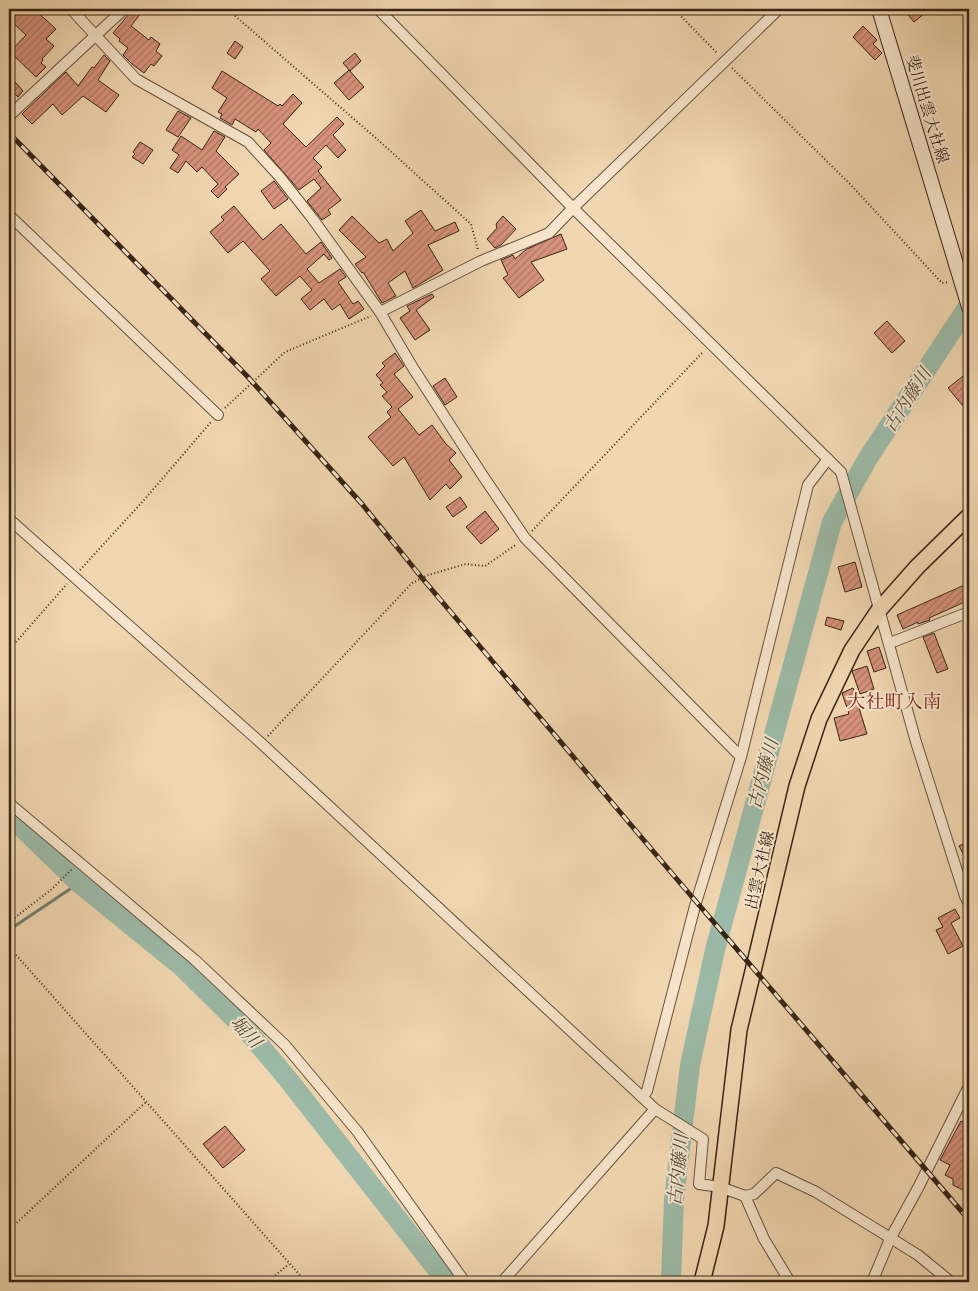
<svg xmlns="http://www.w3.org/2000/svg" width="978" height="1291" viewBox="0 0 978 1291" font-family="'IM FELL Double Pica','Noto Serif JP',serif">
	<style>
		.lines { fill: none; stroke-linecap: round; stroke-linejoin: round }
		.stream { stroke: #737e6d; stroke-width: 3 }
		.river { stroke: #9cbaa7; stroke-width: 20 }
		.building { fill: url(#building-hatch); stroke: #362416 }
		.street-casing { stroke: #65513d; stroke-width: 12 }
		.secondary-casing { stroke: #362416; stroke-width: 16 }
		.primary-casing { stroke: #362416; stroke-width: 18 }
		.path { stroke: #362416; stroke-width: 2; stroke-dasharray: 1 2.5; stroke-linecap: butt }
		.street { stroke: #f6e5cc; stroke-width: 10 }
		.secondary { stroke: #f6e5cc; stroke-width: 14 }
		.primary { stroke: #f1d7b1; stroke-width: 15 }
		.rail-casing { stroke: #362416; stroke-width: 5 }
		.rail { stroke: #f6e5cc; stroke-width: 3; stroke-dasharray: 9; stroke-linecap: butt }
		.labels { text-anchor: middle; stroke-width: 4; stroke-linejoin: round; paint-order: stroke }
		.street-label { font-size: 16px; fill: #362416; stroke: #f6e5cc }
		.water-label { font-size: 18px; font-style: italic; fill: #504a3a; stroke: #f6e5cc }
		.quarter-label { font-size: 19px; fill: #7a1f14; stroke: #f6e5cc }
	</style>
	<defs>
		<pattern id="building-hatch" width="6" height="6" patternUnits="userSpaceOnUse" patternTransform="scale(1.25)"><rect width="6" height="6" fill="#d8927d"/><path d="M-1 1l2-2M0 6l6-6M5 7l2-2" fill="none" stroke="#b07765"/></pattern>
	</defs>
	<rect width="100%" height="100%" fill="#f1d7b1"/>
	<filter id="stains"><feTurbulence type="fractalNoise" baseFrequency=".004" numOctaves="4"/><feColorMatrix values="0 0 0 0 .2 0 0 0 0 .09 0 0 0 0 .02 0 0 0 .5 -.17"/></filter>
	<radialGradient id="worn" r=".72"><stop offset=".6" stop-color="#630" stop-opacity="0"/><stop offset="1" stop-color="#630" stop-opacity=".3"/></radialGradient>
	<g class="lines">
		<polyline class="stream" points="9,930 79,883"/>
		<g class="river">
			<polyline points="9,815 79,883 181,966 250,1034 287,1078 447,1282"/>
			<polyline points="671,1282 674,1199 690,1065 715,950 832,522 868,458 969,305"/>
		</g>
	</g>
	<g class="building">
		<polygon points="9,9 34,9 56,29 46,39 54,46 42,59 43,60 41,63 46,67 36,77 10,52 26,35 9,19"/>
		<polygon points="131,9 144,9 131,26 149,40 151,37 160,44 156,51 162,56 154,66 151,64 144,73 132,64 123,55 128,48 119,41 120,39 113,33 129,14"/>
		<polygon points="903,9 930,9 914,22"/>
		<polygon points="863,26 877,40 873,44 882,53 875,60 853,37"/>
		<polygon points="235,41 243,47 235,59 227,53"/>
		<polygon points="355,53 361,61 350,71 343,63"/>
		<polygon points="104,55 110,61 98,80 119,95 106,112 83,96 62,115 53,104 32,124 22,114 66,72 78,86 92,67 94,68"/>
		<polygon points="349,70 364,87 349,100 334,83"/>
		<polygon points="222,71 278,106 280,104 282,106 293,94 302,103 283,124 306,147 337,117 344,124 333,135 346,150 338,158 326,145 313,158 322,167 318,171 341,200 328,210 331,214 322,220 307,201 321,188 314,179 299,190 264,150 271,143 258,129 256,132 235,119 232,125 220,118 222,114 218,112 227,98 212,88"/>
		<polygon points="9,75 23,91 18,97 9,88"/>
		<polygon points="178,111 191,118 178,137 166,130"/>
		<polygon points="214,131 225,137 216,151 239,174 225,187 227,189 218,198 211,191 218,184 202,167 197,172 186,161 178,173 170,168 179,155 172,150 181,136 202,150"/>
		<polygon points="140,142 153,150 143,164 132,157 135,154 133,152"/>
		<polygon points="274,181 288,199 274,209 261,191"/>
		<polygon points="234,206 263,240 281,224 306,254 321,242 332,258 329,260 324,254 307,269 319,283 340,269 346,277 338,282 353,304 358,301 364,309 349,319 340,304 332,310 324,299 310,310 301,299 312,290 300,276 276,296 261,279 270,271 243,241 228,253 210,232 224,220 221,217"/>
		<polygon points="421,210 435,231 455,222 459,231 428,245 443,270 413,288 405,271 388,283 396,296 382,303 363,272 362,273 355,264 366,257 339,230 352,216 379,243 387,239 393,251 413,233 405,221"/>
		<polygon points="503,216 516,229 501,245 495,248 487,239 497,228 496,224"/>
		<polygon points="561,234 567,249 531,262 544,280 519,298 503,278 508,275 501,260 513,255 515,259 527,249"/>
		<polygon points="432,294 434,297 416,310 430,330 415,340 400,318 410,311 407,306"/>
		<polygon points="887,321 905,341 892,353 874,333"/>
		<polygon points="395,353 404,366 394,374 413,397 398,409 419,435 432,425 446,444 456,453 449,460 462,477 450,489 446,484 430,500 404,457 393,466 368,437 391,417 387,412 392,407 382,396 387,392 380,385 383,383 376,375 385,366 382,363"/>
		<polygon points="963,376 969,383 969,413 948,388"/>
		<polygon points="445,378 457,397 445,405 433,386"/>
		<polygon points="460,497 467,507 453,517 446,507"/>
		<polygon points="485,511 499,529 481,544 466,527"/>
		<polygon points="855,562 862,587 845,592 838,567"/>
		<polygon points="969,583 969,600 929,618 930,620 918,624 918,622 903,629 897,615"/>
		<polygon points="827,617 844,621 841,630 825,625"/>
		<polygon points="934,633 948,669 937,673 923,637"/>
		<polygon points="879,647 886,668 874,672 867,651"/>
		<polygon points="867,666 874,689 860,694 852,671"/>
		<polygon points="853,688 867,734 840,741 834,718 849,714 842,693"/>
		<polygon points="969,841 969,865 959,846"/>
		<polygon points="955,909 960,918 951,923 963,946 948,954 936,930 943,927 938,918"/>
		<polygon points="961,1121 969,1126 969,1183 965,1191 953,1185 953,1179 945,1175 950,1165 940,1160"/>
		<polygon points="225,1126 245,1150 223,1168 203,1144"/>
	</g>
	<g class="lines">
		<g class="street-casing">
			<g id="street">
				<polyline points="71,9 136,79 248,142 279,176 312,218 380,312 413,368 483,476 525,538 741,757"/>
				<polyline points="378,9 573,208 841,472 916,742 965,896 969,904"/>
				<polyline points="9,116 124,9"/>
				<polyline points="9,215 218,415"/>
				<polyline points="380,312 481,261 549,233 573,208 779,9"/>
				<polyline points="9,519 261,743 655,1109 703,1139 699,1184 720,1187 745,1196 764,1239 790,1282"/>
				<polyline points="890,643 969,612"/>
				<polyline points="9,803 195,960 285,1045 357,1131 465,1282"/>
				<polyline points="642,1097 647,1091 695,906 741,757 808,485 828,459"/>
				<polyline points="745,1196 754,1194 776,1173 816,1192 918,1255 951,1282"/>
				<polyline points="502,1282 655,1109"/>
				<polyline points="872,1282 890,1239 918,1188 969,1086"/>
			</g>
		</g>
		<g class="secondary-casing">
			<polyline id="secondary" points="879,9 969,307"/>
		</g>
		<g class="primary-casing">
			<polyline id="primary" points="702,1282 716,1226 739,1030 797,786 819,719 852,650 879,610 917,567 969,516"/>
		</g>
		<g class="path">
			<polyline points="227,9 377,139 471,224 478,250"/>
			<polyline points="674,9 718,54"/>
			<polyline points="732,68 850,184 942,283 949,282"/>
			<polyline points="225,408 285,352 371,316"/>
			<polyline points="532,531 703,352"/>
			<polyline points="80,570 144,500 211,422"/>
			<polyline points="9,650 67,584"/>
			<polyline points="268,736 412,583 428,575 466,564 485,566 517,544"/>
			<polyline points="9,922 52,889 72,869"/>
			<polyline points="9,947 306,1282"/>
			<polyline points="9,1230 147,1101"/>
			<polyline points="267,1282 289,1264"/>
		</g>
		<use href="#street" class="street"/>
		<use href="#secondary" class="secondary"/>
		<use href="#primary" class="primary"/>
		<g class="rail-casing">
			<polyline id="rail" points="9,133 247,376 362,504 422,578 675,877 969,1220"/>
		</g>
		<use href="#rail" class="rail"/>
	</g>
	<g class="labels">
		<g class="street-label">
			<text transform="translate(928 109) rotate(73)" y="6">斐川出雲大社線</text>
			<text transform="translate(759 870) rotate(-77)" y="6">出雲大社線</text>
		</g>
		<g class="water-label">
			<text transform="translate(907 400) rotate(-57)" y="6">古内藤川</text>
			<text transform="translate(763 774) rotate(-75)" y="6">古内藤川</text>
			<text transform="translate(246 1032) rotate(47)" y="6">堀川</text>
			<text transform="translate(678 1170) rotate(-84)" y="6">古内藤川</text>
		</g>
		<g class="quarter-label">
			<text x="894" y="708">大社町入南</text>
		</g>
	</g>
	<rect width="978" height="1291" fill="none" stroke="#f1d7b1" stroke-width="30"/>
	<rect x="10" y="10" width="958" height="1271" fill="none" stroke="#362416" stroke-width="2.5"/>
	<rect x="15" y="15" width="948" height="1261" fill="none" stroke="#362416"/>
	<rect width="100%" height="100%" filter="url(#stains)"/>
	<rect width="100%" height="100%" fill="url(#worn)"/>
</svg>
